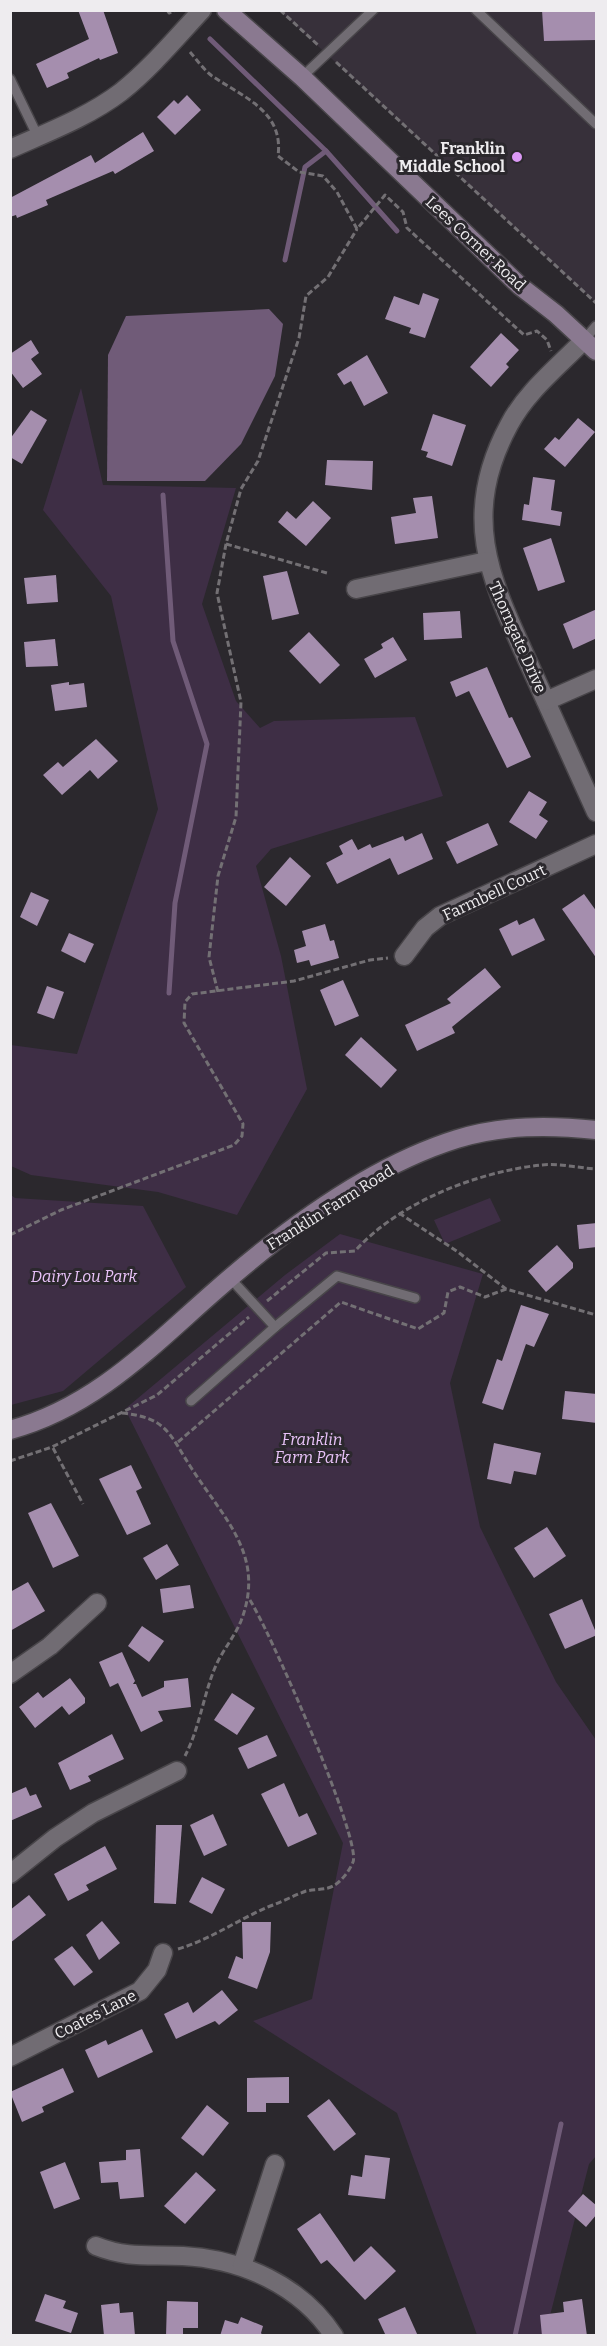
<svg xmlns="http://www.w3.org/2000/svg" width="607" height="2346" viewBox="0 0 607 2346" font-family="Bitter,serif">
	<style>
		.built { fill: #37303a }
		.green { fill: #3e2e45 }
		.water { fill: #705b78 }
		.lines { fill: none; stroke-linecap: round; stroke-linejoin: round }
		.stream { stroke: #705b78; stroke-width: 5 }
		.building { fill: #a58eae }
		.lane-casing { stroke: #484549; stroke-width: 12 }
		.street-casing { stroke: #484549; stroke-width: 21 }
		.secondary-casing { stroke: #484549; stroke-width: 21 }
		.path { stroke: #737074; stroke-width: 3; stroke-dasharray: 6 3; stroke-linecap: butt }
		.lane { stroke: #716c73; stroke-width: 9 }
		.street { stroke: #716c73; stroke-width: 18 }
		.secondary { stroke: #8a7990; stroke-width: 18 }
		.poi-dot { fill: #db99f5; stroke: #2b282d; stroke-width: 2 }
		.labels { text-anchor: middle; stroke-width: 6; stroke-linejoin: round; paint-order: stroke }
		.poi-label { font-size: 16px; font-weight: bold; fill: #eeecef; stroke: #2b282d; text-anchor: end }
		.street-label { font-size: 16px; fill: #eeecef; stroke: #2b282d }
		.park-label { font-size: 16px; font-style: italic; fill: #e9c3f9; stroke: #2b282d }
	</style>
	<rect width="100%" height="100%" fill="#2b282d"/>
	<polygon class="built" points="280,11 596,11 596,303"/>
	<g class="green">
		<polygon points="81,388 103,485 236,488 202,604 236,701 260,728 274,721 415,717 443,796 271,849 256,866 281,956 307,1089 237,1215 158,1192 31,1175 11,1166 11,1045 77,1054 158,809 111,596 43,510"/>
		<polygon points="11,1195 15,1198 143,1206 186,1287 63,1391 11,1405"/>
		<polygon points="490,1198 501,1221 445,1244 434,1220"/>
		<polygon points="340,1234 483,1274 450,1383 480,1527 556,1682 596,1740 596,2156 589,2164 545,2335 477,2335 397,2113 253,2021 312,1999 343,1843 125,1409 285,1275"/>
	</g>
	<polygon class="water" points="269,309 283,324 275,376 241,444 205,481 107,481 108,355 126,316"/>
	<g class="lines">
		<g class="stream">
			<polyline points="210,39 326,151 305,167 285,260"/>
			<polyline points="326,151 397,231"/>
			<polyline points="163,495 173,641 207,744 175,903 169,993"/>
			<polyline points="515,2336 561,2124"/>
		</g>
	</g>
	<g class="building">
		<polygon points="78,10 103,10 118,53 100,60 99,58 67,73 69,78 47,88 36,64 89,39"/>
		<polygon points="542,10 597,10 597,40 544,41"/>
		<polygon points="187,95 201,110 175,135 157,117 174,100 178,104"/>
		<polygon points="143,132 154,151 115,174 113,171 46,200 48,205 17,218 16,215 10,217 10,198 91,155 95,163"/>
		<polygon points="423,293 439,299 425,338 409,333 411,328 385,319 394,296 419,305"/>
		<polygon points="501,333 519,350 506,364 509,367 491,387 470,367"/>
		<polygon points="31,340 39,353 31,359 42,374 23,388 10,371 10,354"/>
		<polygon points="367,355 388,393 364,406 351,381 344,385 337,374"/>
		<polygon points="31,410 47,420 22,464 10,457 10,439"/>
		<polygon points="433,414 466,425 452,466 426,457 428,452 421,450"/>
		<polygon points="578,418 595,432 565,467 544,449 555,437 559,440"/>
		<polygon points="327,460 373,461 372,490 325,485"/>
		<polygon points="533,477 555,480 551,510 562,512 560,526 522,520 524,504 529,505"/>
		<polygon points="432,496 438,538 395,544 391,517 416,513 413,498"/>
		<polygon points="313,501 331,518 306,546 278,522 287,511 296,519"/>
		<polygon points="551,538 565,582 538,591 523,548"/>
		<polygon points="287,571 299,614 272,620 263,576"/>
		<polygon points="56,575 58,602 27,604 24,578"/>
		<polygon points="597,609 597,638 573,649 563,624"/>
		<polygon points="460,611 462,638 424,640 423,613"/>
		<polygon points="309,632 340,665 320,684 289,651"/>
		<polygon points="393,637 407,660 375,678 364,659 383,648 381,644"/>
		<polygon points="55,639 58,666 26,667 24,642"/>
		<polygon points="487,667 509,718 512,717 531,757 507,768 469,691 456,697 450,682"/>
		<polygon points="69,682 69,685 84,683 87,707 55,711 51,685"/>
		<polygon points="96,739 118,761 98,779 90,770 62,795 43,775 58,762 63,767"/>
		<polygon points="529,791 547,802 539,815 548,821 536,839 509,822"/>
		<polygon points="488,823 498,845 457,864 446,842"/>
		<polygon points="422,833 433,859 398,875 390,858 337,884 326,863 343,854 339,846 352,839 358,850 370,844 372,848 403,836 405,841"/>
		<polygon points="290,857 311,876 286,906 264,887"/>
		<polygon points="31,892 49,900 37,926 20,917"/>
		<polygon points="584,894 597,912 597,959 562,909"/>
		<polygon points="534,918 545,940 512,956 499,929 517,920 519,925"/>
		<polygon points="325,924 330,941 334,940 339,958 311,966 309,960 297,963 294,950 306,946 302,931"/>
		<polygon points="69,933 94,944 85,963 61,951"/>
		<polygon points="485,968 501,987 452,1027 455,1033 417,1051 405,1025 451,1003 447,999"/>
		<polygon points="343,980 359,1016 335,1026 320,990"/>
		<polygon points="47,986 64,992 54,1019 37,1013"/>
		<polygon points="361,1037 397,1070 381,1088 345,1055"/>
		<polygon points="597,1223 597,1247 579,1249 577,1225"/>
		<polygon points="557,1245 573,1263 573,1268 546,1292 528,1271"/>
		<polygon points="521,1305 549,1314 534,1347 526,1344 503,1410 482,1403 497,1359 502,1361"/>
		<polygon points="565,1391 597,1394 597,1423 562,1419"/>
		<polygon points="494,1443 541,1453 536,1475 514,1471 511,1484 487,1479"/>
		<polygon points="131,1465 142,1488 136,1491 151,1524 127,1535 99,1479"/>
		<polygon points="51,1503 79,1556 53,1568 28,1513"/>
		<polygon points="547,1527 566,1556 534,1578 514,1548"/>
		<polygon points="167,1544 179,1565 156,1580 143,1558"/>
		<polygon points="28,1582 45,1611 10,1631 10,1592"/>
		<polygon points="190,1585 194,1608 163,1613 160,1589"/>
		<polygon points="582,1599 597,1635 565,1649 549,1614"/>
		<polygon points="142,1626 164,1641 149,1662 128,1646"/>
		<polygon points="122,1652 135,1681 133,1684 136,1684 142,1697 164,1687 164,1681 188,1678 191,1707 158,1711 163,1721 141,1732 118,1683 110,1687 99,1662"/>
		<polygon points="70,1678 85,1698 85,1703 69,1715 62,1706 35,1728 19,1707 38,1692 43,1698"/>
		<polygon points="232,1693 255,1708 237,1735 214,1720"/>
		<polygon points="112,1734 124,1759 88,1776 91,1781 70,1790 58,1763"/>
		<polygon points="267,1735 277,1756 248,1769 238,1748"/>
		<polygon points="284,1783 299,1817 307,1813 317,1834 288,1847 261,1794"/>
		<polygon points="26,1787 30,1796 36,1794 42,1807 10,1821 10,1794"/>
		<polygon points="213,1814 227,1845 204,1856 190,1825"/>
		<polygon points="156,1825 182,1825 176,1904 154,1903"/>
		<polygon points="105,1846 117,1869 86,1885 89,1890 68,1901 54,1874"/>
		<polygon points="202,1877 225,1889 212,1914 189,1902"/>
		<polygon points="29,1895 46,1915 10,1943 10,1910"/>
		<polygon points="102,1921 120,1943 99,1960 86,1935"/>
		<polygon points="242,1922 271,1922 270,1952 257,1989 228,1978 236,1956 243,1959"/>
		<polygon points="72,1946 93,1972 74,1986 54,1959"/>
		<polygon points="222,1990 238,2010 219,2025 215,2021 176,2039 164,2014 188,2002 193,2013"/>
		<polygon points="142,2029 153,2052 98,2078 85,2050 106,2040 108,2045"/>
		<polygon points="63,2068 74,2092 42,2107 44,2112 22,2122 10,2092"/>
		<polygon points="289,2077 289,2103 266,2103 266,2112 247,2112 247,2078"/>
		<polygon points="329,2099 356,2134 334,2151 307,2116"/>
		<polygon points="207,2105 229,2123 203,2156 181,2138"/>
		<polygon points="140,2149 144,2197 120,2199 118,2182 101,2183 99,2162 126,2160 126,2150"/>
		<polygon points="365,2155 390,2158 385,2199 348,2195 351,2175 362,2177"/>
		<polygon points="65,2162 80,2199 54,2209 40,2172"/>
		<polygon points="196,2172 216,2190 185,2224 164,2206"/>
		<polygon points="583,2194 597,2206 597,2214 586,2227 568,2211"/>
		<polygon points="320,2213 354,2262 371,2246 396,2271 365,2300 327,2260 321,2264 297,2229"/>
		<polygon points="45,2294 66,2301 63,2308 78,2313 71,2333 35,2321"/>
		<polygon points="582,2299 587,2336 542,2336 540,2315 564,2312 563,2302"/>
		<polygon points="167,2301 198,2302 198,2328 183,2328 183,2336 166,2336"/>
		<polygon points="119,2303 120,2313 133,2312 135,2336 104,2336 101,2305"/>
		<polygon points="405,2307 418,2336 386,2336 378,2319"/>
		<polygon points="241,2317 263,2326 261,2333 263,2336 220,2336 225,2320 238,2324"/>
	</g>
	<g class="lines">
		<g class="lane-casing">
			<g id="lane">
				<polyline points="476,10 596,124"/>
				<polyline points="302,77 373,10"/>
				<polyline points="10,79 38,137"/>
				<polyline points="584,340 596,326"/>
				<polyline points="275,1327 337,1276 415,1298"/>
				<polyline points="191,1401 275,1327 230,1278"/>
			</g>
		</g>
		<g class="street-casing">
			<g id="street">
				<path d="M10 149C48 132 88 117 121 92 151 68 176 38 202 10"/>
				<path d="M584 340C559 366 526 392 509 425 457 521 494 586 534 675 555 721 576 767 596 812"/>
				<polyline points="356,589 487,561"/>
				<polyline points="546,701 596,679"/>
				<polyline points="404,956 425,928 440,916 596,844"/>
				<polyline points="10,1674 50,1646 97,1603"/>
				<polyline points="10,1874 55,1838 93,1813 177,1771"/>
				<polyline points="10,2057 140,1991 157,1970 163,1953"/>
				<path d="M96 2246C129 2259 150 2254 183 2256 241 2259 301 2285 334 2336"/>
				<polyline points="242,2266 275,2164"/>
			</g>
		</g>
		<g class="secondary-casing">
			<g id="secondary">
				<polyline points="226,10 302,77 520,286 556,314 596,351"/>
				<path d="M10 1430C95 1407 152 1346 215 1291 283 1231 370 1166 457 1139 503 1125 549 1125 596 1130"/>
			</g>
		</g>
		<g class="path">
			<polyline points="167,10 169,13 176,10"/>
			<polyline points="280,10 318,45"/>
			<path d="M190 52C197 60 204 70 212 76 243 97 284 111 278 156L299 172 323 176 337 192 357 229 385 195 403 212 407 228 524 335 537 331 547 340 551 351"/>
			<polyline points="336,62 596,303"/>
			<polyline points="226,544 327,573"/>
			<polyline points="218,992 209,957 218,876 236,817 241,702 217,593 226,544 241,489 258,461 299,338 306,296 328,277 357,229"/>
			<polyline points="399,1213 458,1252 506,1289 596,1315"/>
			<polyline points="10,1235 61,1210 234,1145 242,1136 243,1124 184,1023 185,1002 192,994 294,981 370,960 388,958"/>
			<path d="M267 1301 326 1253 355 1251C399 1202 477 1172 541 1165 559 1163 578 1168 596 1169"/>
			<path d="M122 1413C168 1418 169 1434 192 1469 225 1520 266 1556 241 1621 234 1638 221 1652 214 1670 203 1698 199 1729 185 1756"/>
			<polyline points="178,1442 341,1302 418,1329 444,1313 448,1292 460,1287 485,1297 506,1289"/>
			<polyline points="53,1448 83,1504"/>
			<polyline points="10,1461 52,1447 157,1395 249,1317"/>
			<path d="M178 1949C212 1939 240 1918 273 1905 284 1901 295 1895 306 1891 315 1889 326 1890 333 1886 341 1882 350 1870 353 1862 362 1840 267 1624 248 1597"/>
		</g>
		<use href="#lane" class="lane"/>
		<use href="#street" class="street"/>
		<use href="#secondary" class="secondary"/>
	</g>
	<circle class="poi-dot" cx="517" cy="157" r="6"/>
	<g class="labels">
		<g class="poi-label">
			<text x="505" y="154">Franklin<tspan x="505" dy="18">Middle School</tspan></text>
		</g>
		<g class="street-label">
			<text transform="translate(476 243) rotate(43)" y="6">Lees Corner Road</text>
			<text transform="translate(518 637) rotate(66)" y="6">Thorngate Drive</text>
			<text transform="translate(494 892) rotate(-25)" y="6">Farmbell Court</text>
			<text transform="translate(330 1207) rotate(-32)" y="6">Franklin Farm Road</text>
			<text transform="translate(95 2014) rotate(-27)" y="6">Coates Lane</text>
		</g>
		<g class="park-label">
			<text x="84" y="1282">Dairy Lou Park</text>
			<text x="312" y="1445">Franklin<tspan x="312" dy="18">Farm Park</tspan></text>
		</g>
	</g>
	<rect width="607" height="2346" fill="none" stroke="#eeecef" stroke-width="24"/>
</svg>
